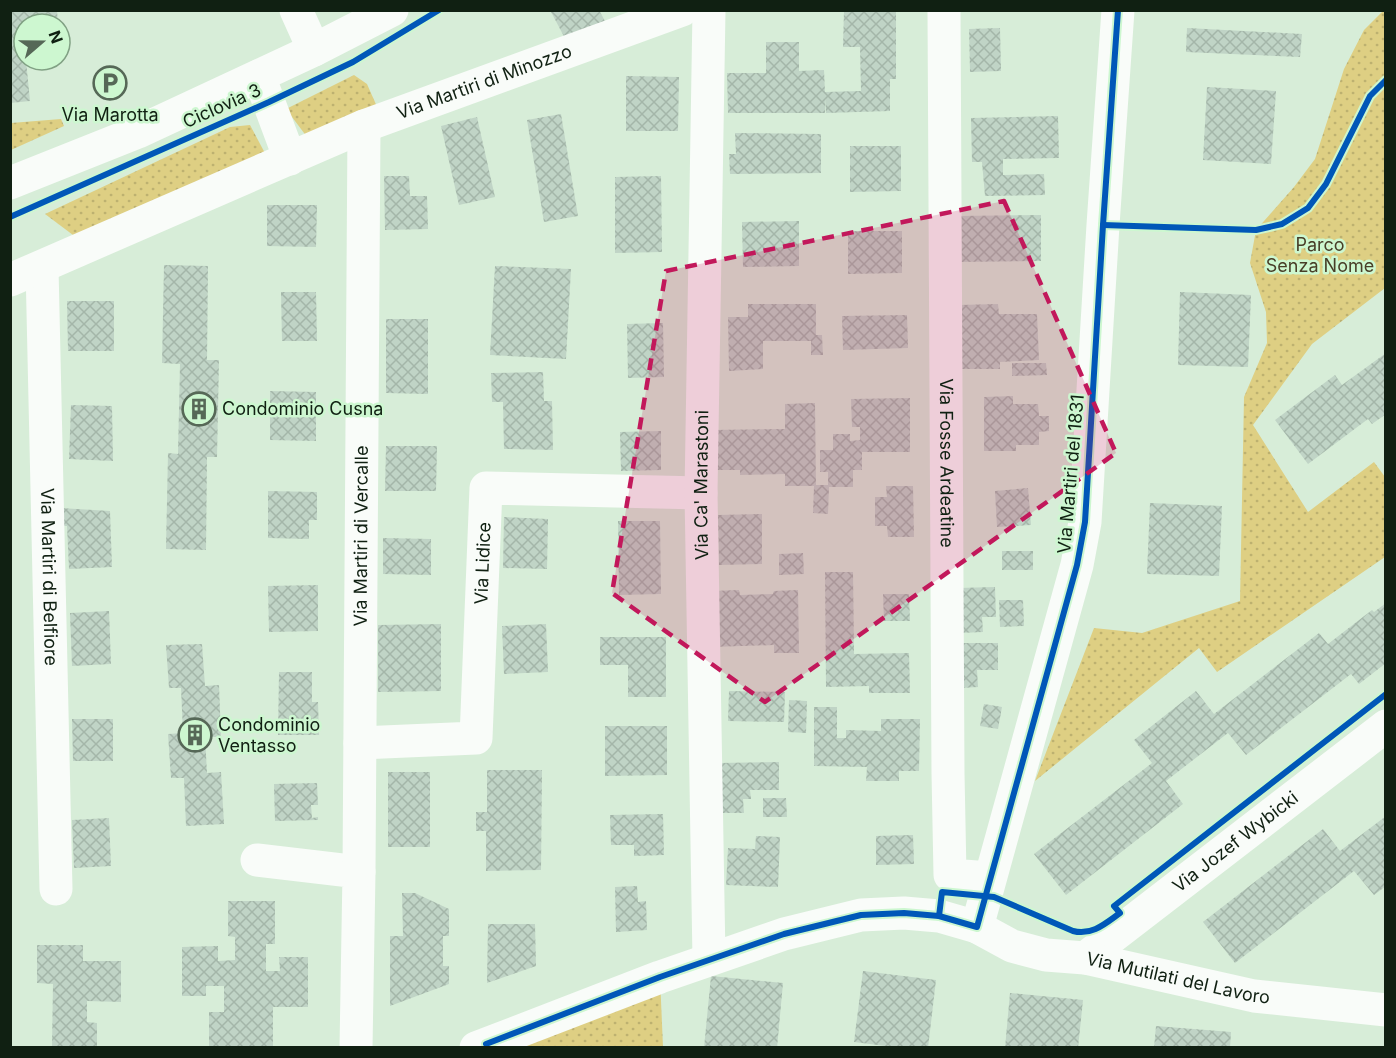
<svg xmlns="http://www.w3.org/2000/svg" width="1396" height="1058" viewBox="0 0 1396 1058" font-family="Inter,sans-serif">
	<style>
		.grass { fill: url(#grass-dots) }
		.building { fill: url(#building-cross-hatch) }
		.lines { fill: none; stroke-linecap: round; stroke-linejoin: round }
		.minor { stroke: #f9fcf9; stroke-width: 33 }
		.tertiary { stroke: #f9fcf9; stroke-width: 33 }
		.cycleway-casing { stroke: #cdf7d0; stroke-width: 10 }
		.cycleway { stroke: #0057b8; stroke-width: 6 }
		.marked { fill: #c2185b; fill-opacity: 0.2; stroke: #c2185b; stroke-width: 4.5; stroke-dasharray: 12 8; stroke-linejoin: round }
		.labels { text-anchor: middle; stroke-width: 5; stroke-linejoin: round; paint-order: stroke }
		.street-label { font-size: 18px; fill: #102012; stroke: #cdf7d0 }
		.poi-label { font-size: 18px; fill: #102012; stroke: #cdf7d0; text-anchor: start }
		.park-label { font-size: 18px; fill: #483e27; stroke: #cdf7d0 }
	</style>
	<defs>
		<pattern id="grass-dots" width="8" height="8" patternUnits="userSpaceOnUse" patternTransform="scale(1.5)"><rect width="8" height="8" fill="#decf83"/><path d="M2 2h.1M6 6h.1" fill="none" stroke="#bdb170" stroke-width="1.8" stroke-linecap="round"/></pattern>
		<pattern id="building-cross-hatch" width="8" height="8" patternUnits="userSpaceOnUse" patternTransform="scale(1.5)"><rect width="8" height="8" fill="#c0d4c6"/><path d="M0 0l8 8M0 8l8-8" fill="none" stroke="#a4b6a9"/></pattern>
	</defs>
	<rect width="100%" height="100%" fill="#d7edd8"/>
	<g class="grass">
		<polygon points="1383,11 1386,11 1385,288 1312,344 1253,425 1308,512 1374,462 1385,477 1385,557 1217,672 1199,648 1035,781 1094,628 1142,633 1240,601 1244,397 1267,343 1266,312 1250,263 1256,230 1294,187 1315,159 1344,69 1364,30"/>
		<polygon points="354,75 367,84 378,109 310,141 286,109"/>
		<polygon points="61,119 64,126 11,150 11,123"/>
		<polygon points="250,125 267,157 81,241 45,214 230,127"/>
		<polygon points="660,977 663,1047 476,1048"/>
	</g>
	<g class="building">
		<polygon points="10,10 57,10 58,24 24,24 24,60 26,60 30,101 10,103"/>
		<polygon points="550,10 599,10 606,23 568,44"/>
		<polygon points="844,10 896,10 896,79 890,79 890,111 826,113 826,98 825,113 728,113 727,73 766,73 766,42 799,42 799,71 824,70 825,92 861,91 860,47 843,47"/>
		<polygon points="1000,28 1001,71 970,72 969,29"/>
		<polygon points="1187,28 1302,34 1300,57 1186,52"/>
		<polygon points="626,76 679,77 678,131 626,131"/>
		<polygon points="1207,87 1276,91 1271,164 1203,160"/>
		<polygon points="561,114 578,216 544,222 527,120"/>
		<polygon points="1058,116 1059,158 1003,159 1003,175 1044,174 1045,195 985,196 982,162 972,162 971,118"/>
		<polygon points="477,117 495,197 459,205 441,126"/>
		<polygon points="735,133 821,134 821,173 730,174 729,154 736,154"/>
		<polygon points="850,146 901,146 901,191 850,192"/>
		<polygon points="384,176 409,176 410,196 427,196 428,229 385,230"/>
		<polygon points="661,176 662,252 615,253 615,177"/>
		<polygon points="267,205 317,205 316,247 267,246"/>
		<polygon points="1041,215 1041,261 958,262 957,216"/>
		<polygon points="799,221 799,266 743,267 742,222"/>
		<polygon points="848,231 902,231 902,273 848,274"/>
		<polygon points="164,265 208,266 207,360 219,360 217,457 207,457 206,550 166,549 168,453 178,454 180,364 162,363"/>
		<polygon points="495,266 571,269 566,359 490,355"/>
		<polygon points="281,292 316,292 317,341 282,341"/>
		<polygon points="1180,292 1251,295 1248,367 1178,365"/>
		<polygon points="67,301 114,301 114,351 68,351"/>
		<polygon points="748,304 816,304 816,335 822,335 823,355 811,355 811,341 763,341 763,369 729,371 728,317 748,317"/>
		<polygon points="998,304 999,314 1037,314 1039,360 1000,362 1000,369 960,369 959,305"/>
		<polygon points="907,315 908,348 843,350 842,316"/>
		<polygon points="386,319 428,319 428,394 386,393"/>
		<polygon points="663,323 664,377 628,378 627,324"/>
		<polygon points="1386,353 1386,414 1372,424 1368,419 1308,464 1275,420 1335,375 1342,385"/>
		<polygon points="1012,363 1046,363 1047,375 1012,376"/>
		<polygon points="543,372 544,401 552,401 553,450 504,449 503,402 492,402 491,373"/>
		<polygon points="270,391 316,392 316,441 270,440"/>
		<polygon points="1013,396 1013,404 1038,404 1039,416 1049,416 1049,431 1039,432 1039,445 1016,445 1016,451 984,451 984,397"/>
		<polygon points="910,398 910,452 862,452 862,470 853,470 853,487 829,487 828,514 813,513 814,486 785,486 785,474 740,475 740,470 712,470 711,430 785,429 785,404 815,403 816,485 828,485 828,472 820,472 820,450 833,450 833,434 850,434 850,441 860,440 860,427 852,427 851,399"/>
		<polygon points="71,405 112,406 113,461 69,459"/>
		<polygon points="661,431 661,470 621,471 620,432"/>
		<polygon points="386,446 437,446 436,491 385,491"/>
		<polygon points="886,486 913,486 914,537 888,537 887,526 875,526 875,497 887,497"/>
		<polygon points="1028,488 1031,525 997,527 995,491"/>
		<polygon points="268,491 317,492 317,520 309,520 309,539 268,538"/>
		<polygon points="1150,503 1222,506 1219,576 1147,574"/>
		<polygon points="60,508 110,511 112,567 69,569 67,526 60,526"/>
		<polygon points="762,514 762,564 719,565 718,515"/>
		<polygon points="504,517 548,519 547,569 503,568"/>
		<polygon points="618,521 660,521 661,594 619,595"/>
		<polygon points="383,538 431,539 431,575 383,574"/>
		<rect x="1002" y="551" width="31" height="19"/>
		<polygon points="803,553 804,574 779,575 779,554"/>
		<polygon points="825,572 853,572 854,654 909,653 910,693 869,693 869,686 826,687"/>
		<polygon points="318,585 318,631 269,632 268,586"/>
		<polygon points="995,587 996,617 982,617 983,632 960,633 958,588"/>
		<polygon points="739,590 740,595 773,594 774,591 798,590 799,653 774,653 774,645 712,647 711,591"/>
		<polygon points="883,594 909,594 910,621 884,621"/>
		<polygon points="999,600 1023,600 1024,626 1000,627"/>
		<polygon points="1386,603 1386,663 1359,684 1351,674 1246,755 1228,733 1166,781 1183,804 1066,895 1034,854 1152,763 1134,740 1196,691 1214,714 1319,633 1328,644 1372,610 1374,612"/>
		<polygon points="109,611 111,664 72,666 70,613"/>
		<polygon points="441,624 441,691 378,692 378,625"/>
		<polygon points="546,624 548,672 504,674 502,626"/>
		<polygon points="600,637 666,637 666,697 628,697 628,665 600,665"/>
		<polygon points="961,643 998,643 998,670 977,670 978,687 962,688"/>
		<polygon points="202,644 205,686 219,685 221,737 205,737 207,773 221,772 224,824 186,826 184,778 171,778 168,734 183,733 181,688 169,688 166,645"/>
		<polygon points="279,672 312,672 312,702 318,702 319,735 278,735"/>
		<polygon points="729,691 785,692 784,722 728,721"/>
		<polygon points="789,700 807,701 806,733 788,732"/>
		<polygon points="984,704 1002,707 998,729 980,726"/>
		<polygon points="814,707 837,707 837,738 846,738 846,730 881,731 881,719 920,719 919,771 899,771 899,781 866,781 867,767 814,766"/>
		<polygon points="72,719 113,719 113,761 73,761"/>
		<polygon points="605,726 667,726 667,775 605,776"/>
		<polygon points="779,762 779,790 750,790 751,799 743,799 744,813 718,813 718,763"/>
		<polygon points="487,770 542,770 541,870 486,871 486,831 476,831 476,812 487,812"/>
		<rect x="388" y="772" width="42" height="75"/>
		<polygon points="317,783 318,805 311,805 312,818 318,817 318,820 275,821 274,784"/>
		<polygon points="763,798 786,798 787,817 763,817"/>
		<polygon points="663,814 664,855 634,856 634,845 611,845 610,815"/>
		<polygon points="1386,816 1386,886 1374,895 1354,871 1235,963 1203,922 1323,829 1340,851"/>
		<polygon points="109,818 111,866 74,868 72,820"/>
		<polygon points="913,835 914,864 876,865 876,836"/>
		<polygon points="756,836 780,837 778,887 726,885 728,848 755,849"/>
		<polygon points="637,886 638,902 646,901 647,930 616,932 615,887"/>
		<polygon points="402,893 415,893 449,909 449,936 443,936 443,966 449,966 449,984 390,1006 390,936 403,936"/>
		<polygon points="228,901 275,901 275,944 266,944 266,971 280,971 279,957 308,957 308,1007 273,1007 273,1048 209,1048 209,1012 224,1012 224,986 206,986 206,996 182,996 182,947 218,946 218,961 235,960 235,937 228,936"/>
		<polygon points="488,924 535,924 536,966 487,983"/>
		<polygon points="37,945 83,945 83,961 121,961 121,1002 87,1001 87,1022 97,1023 97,1048 52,1048 53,984 37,983"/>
		<polygon points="863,971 936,980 928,1048 901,1048 854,1042"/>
		<polygon points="711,976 783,983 777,1048 704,1048"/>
		<polygon points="1010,993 1083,1000 1078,1048 1005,1048"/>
		<polygon points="1156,1026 1231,1032 1230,1048 1154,1048"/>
	</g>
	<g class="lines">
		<g class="minor">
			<polyline points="296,10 314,50"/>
			<path id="s1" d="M944 10 948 773 950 875 990 878"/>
			<polyline points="259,76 290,159"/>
			<path id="s2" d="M42 267 56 889"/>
			<path id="s3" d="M10 280 364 126 682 10"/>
			<path id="s4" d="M360 743 476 738 486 488 701 493"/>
			<polyline points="257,860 359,872 356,1048"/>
			<path id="s5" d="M359 872 364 126"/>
			<polyline points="977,927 1077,565 1085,522 1103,225 1118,10"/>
			<path id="s6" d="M1085 958 1386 726"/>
			<path id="s7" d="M709 959 701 493 709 10"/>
			<path id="s8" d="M476 1048 660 977 784 934 861 915 904 913 939 916 977 927 1012 946 1046 955 1085 958 1254 996 1386 1010"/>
		</g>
		<polyline class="tertiary" points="10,183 138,132 314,50 392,10"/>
		<g class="cycleway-casing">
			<g id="cycleway">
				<polyline points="10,217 269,102 353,62 439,10"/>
				<polyline points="1103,225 1256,230 1282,224 1308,208 1326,184 1370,96 1386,80"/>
				<path d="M939 916 942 892 994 897 1073 931C1092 936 1106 923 1120 913L1114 906 1386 694"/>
				<polyline points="486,1044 660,977 784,934 861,915 904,913 939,916 977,927 1077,565 1085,522 1103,225 1118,10"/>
			</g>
		</g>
		<use href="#cycleway" class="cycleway"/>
	</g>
	<path class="marked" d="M1004 201 1116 453 765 702 612 593 666 271Z"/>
	<defs>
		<g id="parking-ring" transform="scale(1.725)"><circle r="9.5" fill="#cdf7d0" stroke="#566857" stroke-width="1.5"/><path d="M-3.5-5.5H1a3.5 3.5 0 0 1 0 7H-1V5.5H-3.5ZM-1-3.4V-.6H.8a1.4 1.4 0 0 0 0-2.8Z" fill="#566857"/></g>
		<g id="building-ring" transform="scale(1.725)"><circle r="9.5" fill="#cdf7d0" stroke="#566857" stroke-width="1.5"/><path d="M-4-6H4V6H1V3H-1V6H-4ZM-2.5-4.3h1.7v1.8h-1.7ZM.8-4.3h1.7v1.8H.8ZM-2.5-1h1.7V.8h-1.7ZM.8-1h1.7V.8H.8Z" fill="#566857"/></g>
	</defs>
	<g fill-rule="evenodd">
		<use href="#parking-ring" x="110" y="83"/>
		<use href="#building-ring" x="199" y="409"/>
		<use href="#building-ring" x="195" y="735"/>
	</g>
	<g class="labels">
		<g class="street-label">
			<text dy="6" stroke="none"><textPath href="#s3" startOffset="514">Via Martiri di Minozzo</textPath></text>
			<text transform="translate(222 106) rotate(-24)" y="6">Ciclovia 3</text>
			<text dy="6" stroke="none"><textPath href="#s1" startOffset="453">Via Fosse Ardeatine</textPath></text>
			<text transform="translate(1071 474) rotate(-85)" y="6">Via Martiri del 1831</text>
			<text dy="6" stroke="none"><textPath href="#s7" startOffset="474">Via Ca' Marastoni</textPath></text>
			<text dy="6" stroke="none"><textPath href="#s5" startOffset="336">Via Martiri di Vercalle</textPath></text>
			<text dy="6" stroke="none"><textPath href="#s4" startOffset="291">Via Lidice</textPath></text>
			<text dy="6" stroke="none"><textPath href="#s2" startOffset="310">Via Martiri di Belfiore</textPath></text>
			<text dy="6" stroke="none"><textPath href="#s6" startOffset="190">Via Jozef Wybicki</textPath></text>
			<text dy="6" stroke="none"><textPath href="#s8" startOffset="735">Via Mutilati del Lavoro</textPath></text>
		</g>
		<g class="poi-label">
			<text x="110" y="121" text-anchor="middle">Via Marotta</text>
			<text x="222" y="415">Condominio Cusna</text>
			<text x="218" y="731">Condominio<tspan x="218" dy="21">Ventasso</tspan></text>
		</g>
		<g class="park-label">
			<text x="1320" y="251">Parco<tspan x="1320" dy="21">Senza Nome</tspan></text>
		</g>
	</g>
	<rect width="1396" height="1058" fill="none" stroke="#102012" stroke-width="24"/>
	<g transform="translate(42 42) rotate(70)"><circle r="28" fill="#cdf7d0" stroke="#81a184" stroke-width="1.5"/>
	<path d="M0-4.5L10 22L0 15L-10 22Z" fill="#566857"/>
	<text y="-9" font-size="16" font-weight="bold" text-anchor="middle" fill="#102012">N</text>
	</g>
</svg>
